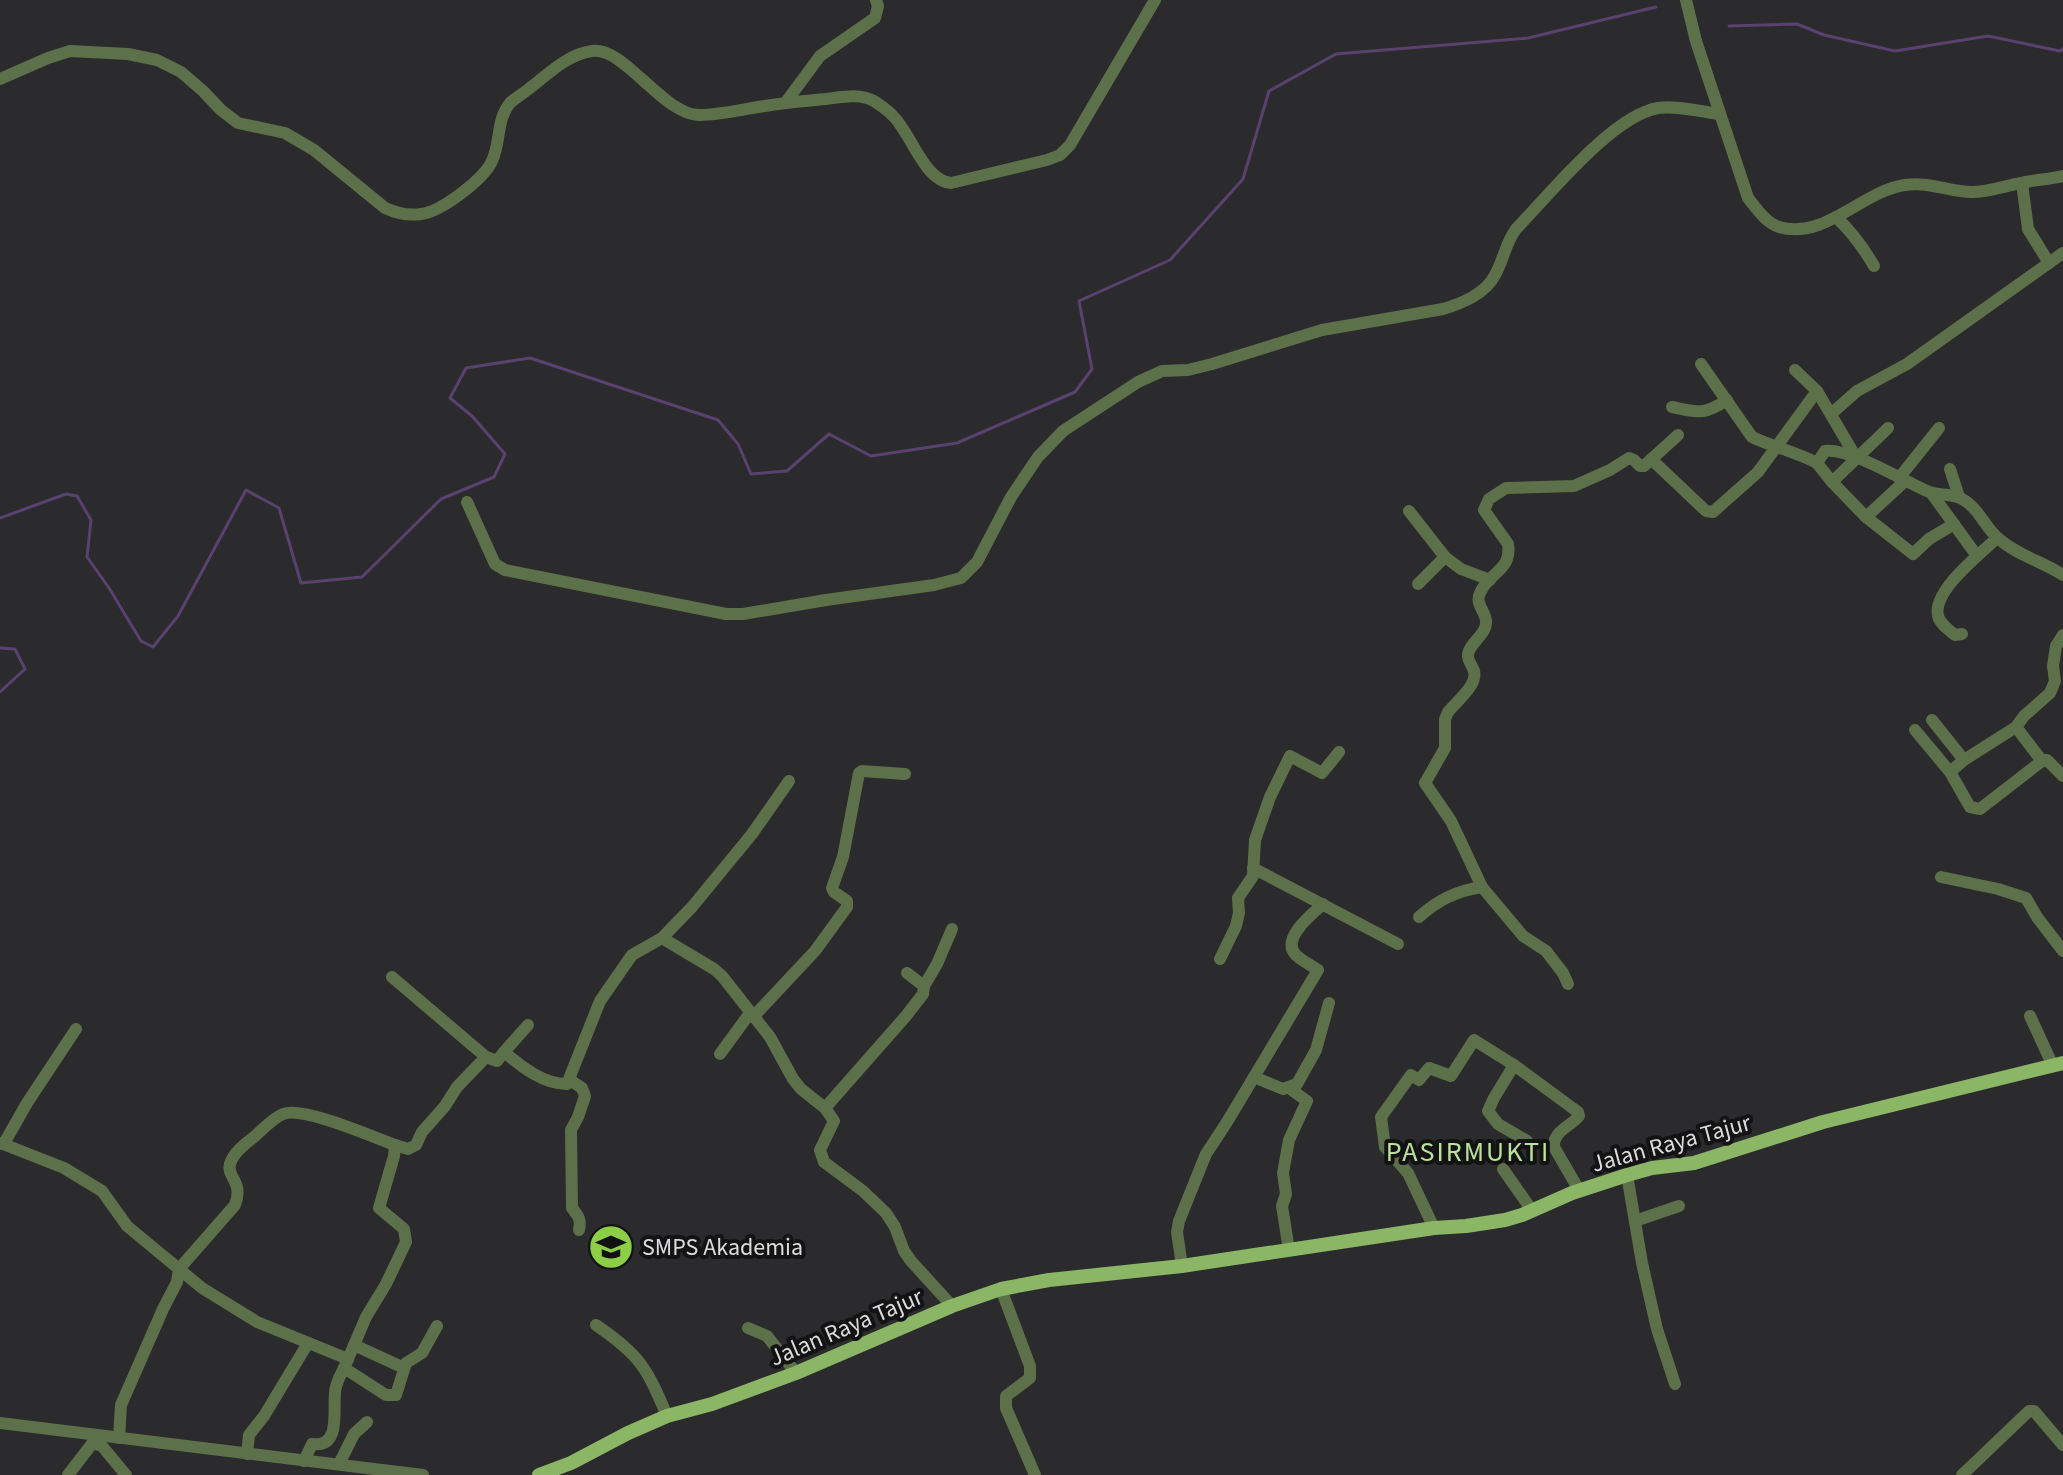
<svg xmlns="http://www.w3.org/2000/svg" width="2063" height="1475" viewBox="0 0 2063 1475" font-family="'Source Sans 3',sans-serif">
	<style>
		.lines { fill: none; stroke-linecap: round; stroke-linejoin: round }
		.stream { stroke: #5a416f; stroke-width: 3 }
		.minor { stroke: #5c704a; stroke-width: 12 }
		.major { stroke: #8bb665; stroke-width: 14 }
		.labels { text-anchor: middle; stroke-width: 8; stroke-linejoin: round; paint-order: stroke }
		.street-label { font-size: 24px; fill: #dcdbdd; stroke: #141314 }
		.poi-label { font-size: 24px; fill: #dcdbdd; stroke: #141314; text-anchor: start }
		.quarter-label { font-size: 28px; letter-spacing: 2px; fill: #bbe19c; stroke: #141314 }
	</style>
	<rect width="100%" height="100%" fill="#2b2a2d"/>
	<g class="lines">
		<g class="stream">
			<polyline points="1729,26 1797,24 1824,35 1895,51 1988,36 2060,51 2063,49"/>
			<polyline points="0,518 66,494 77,496 91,520 87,557 109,588 141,641 153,647 178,616 246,490 279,508 301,583 362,577 441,499 494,477 505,454 472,416 450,398 466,368 530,358 718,420 738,444 751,474 787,471 829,434 871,456 957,443 1075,392 1092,369 1079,301 1170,260 1243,179 1269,91 1336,54 1528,38 1656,7"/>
			<polyline points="0,648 15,649 25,669 0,692"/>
		</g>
		<g class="minor">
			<path d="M1686 0 1696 41 1748 198C1756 208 1766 223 1779 227 1826 240 1862 191 1905 185 1928 181 1950 192 1972 192 1989 192 2004 186 2021 183 2035 180 2049 179 2063 176"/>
			<path d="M0 79 48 58 70 51 128 54 157 60 181 72 203 91 221 110 238 123 285 133 314 150 385 208C396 213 408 216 421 214 441 212 484 179 492 161 501 142 496 120 510 103 515 98 524 93 530 88 548 74 568 54 592 51 624 46 662 114 699 115 721 115 744 109 765 106 786 102 806 101 826 99 842 97 859 93 874 101 880 105 888 110 893 116 911 133 924 181 951 183L1047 160 1060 155 1070 145 1155 0"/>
			<polyline points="786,102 820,56 875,18 878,6 876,0"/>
			<polyline points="2022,183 2028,229 2049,263"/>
			<path d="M1836 217C1852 232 1863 247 1874 266"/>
			<path d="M1701 364 1752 437C1773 447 1796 452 1817 463"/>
			<polyline points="1795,370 1817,391 1857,459"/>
			<path d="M1672 407C1698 412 1703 416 1727 400"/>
			<polyline points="1831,414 1857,391 1907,364 2063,253"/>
			<polyline points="1651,459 1706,511 1713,512 1758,472 1817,391"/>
			<polyline points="1950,469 1959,497"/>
			<polyline points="1899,478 1939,428"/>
			<path d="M1905 481 1866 517 1832 482 1817 463 1825 451C1848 447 1904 481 1927 491 1938 496 1951 493 1962 499 1979 508 1985 528 1999 539 2017 555 2043 562 2063 575"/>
			<polyline points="1832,482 1888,428"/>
			<polyline points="1932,494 1977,556"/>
			<path d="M467 502 495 564 505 570 726 614H743L826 600 934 585 961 578 977 562 1011 497 1038 457 1063 431 1138 382 1162 371 1188 370 1212 364 1322 330 1443 309C1463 303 1485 294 1495 275 1504 259 1505 244 1516 229 1549 195 1612 116 1658 108 1675 105 1703 112 1720 114"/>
			<polyline points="1409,511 1445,557 1461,569 1490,580"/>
			<polyline points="1866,517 1913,554 1929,539 1954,524"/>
			<polyline points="1418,584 1445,557"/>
			<path d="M1962 634 1955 635C1949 630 1940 624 1938 616 1932 591 1980 554 1997 538"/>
			<polyline points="2063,635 2056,646 2053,666 2055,681 2050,693 2024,716 2016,727 1964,760 1950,772 1970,807 1980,809 2042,761 2047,760 2063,776"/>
			<polyline points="1932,720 1964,760"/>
			<polyline points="2016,727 2042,761"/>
			<polyline points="1915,730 1950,772"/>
			<polyline points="1253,868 1398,944"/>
			<polyline points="1941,877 1998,889 2026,898 2037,917 2063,951"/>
			<path d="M1419 917C1438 900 1456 891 1482 887"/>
			<polyline points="662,938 714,969 722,976 770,1037 793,1079 801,1089 825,1108 834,1121 820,1150 824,1162 863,1191 886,1213 895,1227 904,1251 911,1261 952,1306"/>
			<polyline points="1220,959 1236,926 1239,913 1238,898 1253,876 1255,840 1270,797 1290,756 1322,773 1339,752"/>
			<path d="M392 977 486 1057 497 1061 504 1052C522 1067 543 1084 567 1084L600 1001 632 955 662 938 692 907 752 834 789 781"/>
			<path d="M1568 984 1563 973 1546 951 1523 936 1482 887 1451 821 1425 783 1445 748V719L1448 712C1456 702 1478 685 1474 671 1472 665 1467 660 1468 654 1470 642 1488 634 1486 620 1484 609 1474 603 1481 591 1491 571 1512 570 1508 544L1484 510 1489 499 1506 488 1574 486 1610 470 1629 458 1634 460 1640 466H1644L1678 435"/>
			<polyline points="924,986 937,964 952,929"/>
			<polyline points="2030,1016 2053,1066"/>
			<polyline points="753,1017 815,951 847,907 847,901 834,892 832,888 843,857 859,773 862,771 905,774"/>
			<polyline points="504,1052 528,1025"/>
			<polyline points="720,1054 750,1013"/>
			<polyline points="1514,1065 1494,1098 1488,1111 1498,1124 1527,1141"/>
			<polyline points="1254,1077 1283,1089 1297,1084 1316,1050 1329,1003"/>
			<path d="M570 1080 582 1088 585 1096 578 1117 571 1130 572 1208C579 1217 581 1219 579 1230"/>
			<polyline points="825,1108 906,1016 923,994 924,986 907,973"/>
			<polyline points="0,1143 3,1144 6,1140 27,1103 76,1029"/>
			<polyline points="3,1144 64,1168 102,1191 127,1226 202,1288 257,1322 348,1359 344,1368 386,1395 396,1395 406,1363 422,1353 437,1326"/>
			<polyline points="1503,1169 1531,1209"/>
			<polyline points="1627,1175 1642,1263 1657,1329 1675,1384"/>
			<polyline points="1635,1221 1679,1206"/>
			<path d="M1434 1228 1408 1173 1385 1147 1381 1117 1411 1075 1419 1080 1429 1068 1451 1076 1474 1040 1514 1065 1578 1112 1579 1116C1570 1127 1553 1131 1554 1147L1579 1190"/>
			<polyline points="1289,1250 1282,1206 1286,1194 1283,1173 1289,1140 1307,1101 1289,1088"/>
			<path d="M1182 1266 1177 1232 1179 1221 1206 1154 1227 1122 1318 970C1311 965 1302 961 1296 955 1280 939 1312 914 1323 904"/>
			<polyline points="1001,1289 1030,1366 1030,1378 1006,1396 1006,1408 1035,1475"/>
			<path d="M596 1325C640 1355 647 1368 667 1416"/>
			<polyline points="748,1328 767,1336 796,1373"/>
			<polyline points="354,1345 404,1368"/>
			<polyline points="348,1359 366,1317 386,1284 406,1242 404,1229 379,1208 394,1156 395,1145 408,1149 416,1145 422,1132 445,1106 457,1087 486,1057"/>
			<polyline points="0,1423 423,1475"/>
			<path d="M119 1438 121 1405 163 1309 177 1282 179 1269 235 1205C244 1181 226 1177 230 1164 233 1153 245 1144 254 1137 262 1130 273 1118 283 1114 303 1106 373 1137 395 1145"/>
			<polyline points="93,1443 102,1446 126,1475"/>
			<polyline points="247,1454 249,1435 264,1416 308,1343"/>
			<path d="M304 1461 312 1444C341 1448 333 1412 335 1393 335 1384 340 1376 344 1368"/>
			<polyline points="339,1464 354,1434 367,1422"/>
			<polyline points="68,1475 98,1436"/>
			<polyline points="1962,1475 2029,1411 2034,1411 2063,1445"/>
		</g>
		<polyline class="major" points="539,1475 571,1463 628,1433 667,1416 712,1404 796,1373 952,1306 1001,1289 1049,1280 1182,1266 1434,1228 1466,1226 1505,1220 1522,1215 1572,1193 1627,1175 1652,1168 1694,1163 1823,1122 2063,1063"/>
	</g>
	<defs>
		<g id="school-disc" transform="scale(2.3)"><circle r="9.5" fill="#8cce46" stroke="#141314"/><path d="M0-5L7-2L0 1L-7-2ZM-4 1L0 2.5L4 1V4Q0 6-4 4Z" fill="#111"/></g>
	</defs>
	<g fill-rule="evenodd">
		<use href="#school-disc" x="611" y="1247"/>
	</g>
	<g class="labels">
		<g class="street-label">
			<text transform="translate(1671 1143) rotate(-15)" y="8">Jalan Raya Tajur</text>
			<text transform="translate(846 1327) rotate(-23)" y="8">Jalan Raya Tajur</text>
		</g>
		<g class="poi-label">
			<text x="642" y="1255">SMPS Akademia</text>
		</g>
		<g class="quarter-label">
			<text x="1468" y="1161">PASIRMUKTI</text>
		</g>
	</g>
</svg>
